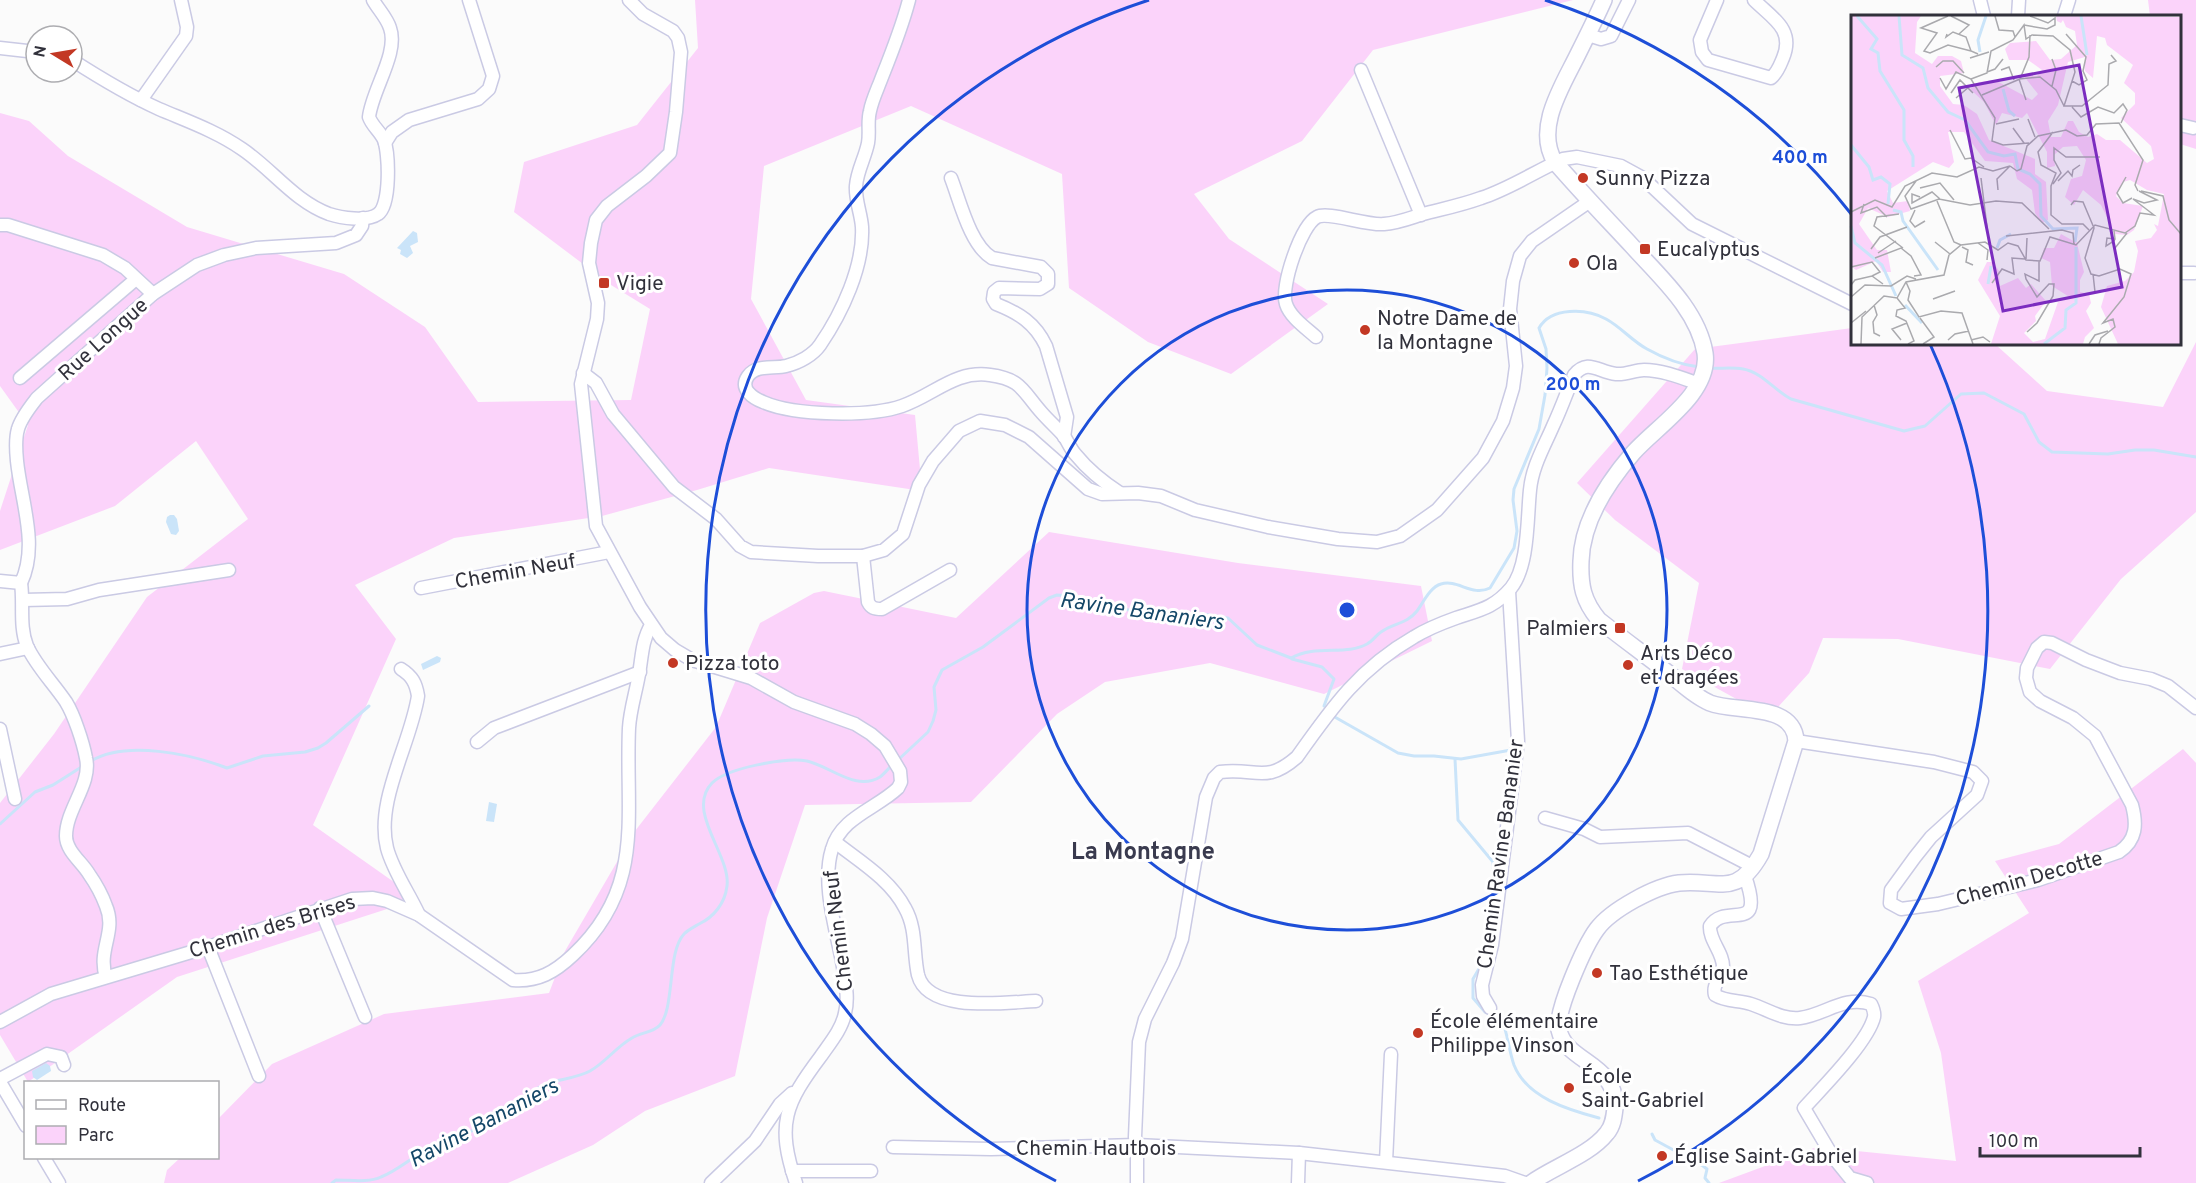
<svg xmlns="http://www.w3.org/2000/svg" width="2196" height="1183" viewBox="0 0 2196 1183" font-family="Overpass,sans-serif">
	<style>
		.green { fill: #fbd3fa }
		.water { fill: #cae4f9 }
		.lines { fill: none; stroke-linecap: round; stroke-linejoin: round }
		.stream { stroke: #cae4f9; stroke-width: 3 }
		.minor-casing { stroke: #cacae4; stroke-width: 15 }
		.major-casing { stroke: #cacae4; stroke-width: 18 }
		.minor { stroke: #fff; stroke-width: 12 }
		.major { stroke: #fff; stroke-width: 15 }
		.ring { fill: none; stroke: #1d4ed8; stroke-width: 3 }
		.poi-dot { fill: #c33824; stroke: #fff; stroke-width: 2 }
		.labels { text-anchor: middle; stroke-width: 6; stroke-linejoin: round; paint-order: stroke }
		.poi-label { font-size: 21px; fill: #31313b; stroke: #fff; text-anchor: start }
		.street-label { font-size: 21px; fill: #31313b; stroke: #fff }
		.water-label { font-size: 22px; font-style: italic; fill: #144768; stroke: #fff }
		.quarter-label { font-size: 24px; font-weight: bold; fill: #3a3b4f; stroke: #fff }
		.inset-river { fill: none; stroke: #cae4f9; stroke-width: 3 }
		.inset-road { fill: none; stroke: #aaaaae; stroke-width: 1.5 }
		.view { fill: #7b2cbf; fill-opacity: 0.15; stroke: #7b2cbf; stroke-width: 3 }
		.inset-edge { fill: none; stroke: #31313b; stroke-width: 3 }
		.centre { fill: #1d4ed8; stroke: #fff; stroke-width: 3 }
		.ring-label { font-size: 18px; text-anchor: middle; font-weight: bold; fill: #1d4ed8; stroke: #fff; stroke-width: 6; stroke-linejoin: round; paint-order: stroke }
	</style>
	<rect width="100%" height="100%" fill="#fbfbfb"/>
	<g class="green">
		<polygon points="695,0 1573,0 1373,50 1302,141 1194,194 1229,239 1328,304 1231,374 1148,342 1069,288 1062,174 911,106 764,166 751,299 806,400 915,415 922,491 769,468 697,490 602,516 454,538 355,585 396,639 313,825 418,899 177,977 28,1082 0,1035 0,803 54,734 147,597 248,519 196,441 115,506 0,550 0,511 28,425 0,386 0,113 29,121 68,156 187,227 344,274 425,327 478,402 631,400 650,309 611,285 514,212 524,162 637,125 698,48"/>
		<polygon points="2148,0 2196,0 2196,149 2180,144 2180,16 2150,16"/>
		<polygon points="1852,328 1852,344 1995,344 2047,391 2163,407 2196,342 2196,512 2121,579 2050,669 1898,639 1823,638 1809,673 1769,717 1682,669 1699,583 1615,520 1577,483 1695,349"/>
		<polygon points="1049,532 1238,563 1421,586 1432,641 1324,694 1210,663 1105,682 1057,714 971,802 805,805 767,918 735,1076 645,1111 593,1145 508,1183 164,1183 167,1170 180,1158 218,1158 218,1119 272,1064 384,1014 549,993 565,951 635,831 716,727 760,623 814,593 824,591 956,618"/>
		<polygon points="2183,749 2196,763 2196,1183 1719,1183 1817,1147 1956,1161 1941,1053 1918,981 2029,913 1995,861 2059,844"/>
	</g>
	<g class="water">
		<polygon points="413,231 417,233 418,242 410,246 413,253 407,258 400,254 401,250 397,248"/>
		<polygon points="170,515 174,515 177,519 179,531 176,535 171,534 166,522 167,517"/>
		<polygon points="437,656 441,658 440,662 423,670 421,664"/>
		<polygon points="489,802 497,804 494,822 486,821"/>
		<polygon points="46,1063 50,1066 51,1071 37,1080 33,1077 32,1071"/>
	</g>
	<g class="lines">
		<g class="stream">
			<path d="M1709 368C1720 369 1731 367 1743 369 1762 372 1775 391 1791 399L1904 431 1925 426 1961 394 1984 393 2024 414 2039 442 2052 452 2108 454 2135 450H2154L2196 457"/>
			<polyline points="1292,659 1322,667 1334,679 1324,706"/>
			<polyline points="1333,716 1398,753 1414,756 1434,756 1461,759 1511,750"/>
			<path d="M1455 759 1458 820 1493 862 1494 883 1484 951 1480 967 1473 979V998L1485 1012 1498 1016 1502 1020C1508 1035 1509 1051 1514 1065 1527 1098 1569 1110 1599 1118"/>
			<path d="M898 760 928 732 933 721 936 710 934 687 942 670 983 647 1049 598 1057 595 1072 596 1161 618 1169 619 1202 614 1228 618 1257 645 1291 658C1316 644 1346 656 1367 644 1373 641 1376 635 1381 632 1393 623 1407 624 1417 611 1423 603 1430 587 1441 584 1458 579 1472 597 1490 588L1514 548 1517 531 1513 500 1514 489 1539 429 1545 395 1547 368 1546 349 1539 328C1551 307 1586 308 1606 319 1621 327 1632 341 1647 349 1663 358 1682 365 1699 367"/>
			<path d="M91 761C126 740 191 754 227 768L263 756 305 752 318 748 326 743 369 706"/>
			<polyline points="0,824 35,792 53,785 83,766"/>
			<polyline points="1652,1134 1655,1140 1703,1166 1707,1169 1705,1178 1709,1183"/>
			<path d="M332 1183 336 1180C351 1180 368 1183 381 1177 399 1170 414 1155 432 1147 447 1140 463 1137 477 1128 497 1115 526 1093 546 1084 560 1079 577 1078 590 1071 606 1062 616 1047 632 1038 641 1032 653 1033 660 1025 675 1007 667 952 684 934 688 930 694 927 699 924 714 917 725 903 727 886 731 855 685 811 712 783 727 768 786 757 807 761 830 766 856 792 880 777 884 774 889 768 893 764"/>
		</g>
		<g class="minor-casing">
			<g id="minor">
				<path d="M629 0 643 14 673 31 678 38 681 52 676 112 670 153 646 176 607 206 596 220 591 243 589 263 598 303 597 319 581 384 596 526 640 607 661 638 675 650 692 660 751 678 794 702 855 724 871 734 885 746 900 771 901 782 898 788C876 809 841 817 832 849 821 884 837 932 843 967 845 981 849 998 845 1013 842 1029 830 1043 821 1056 785 1104 776 1124 796 1183"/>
				<path d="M909 0C902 27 892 52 882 77 878 88 872 100 870 111 867 122 870 132 868 143 865 158 857 171 856 186 855 200 861 213 862 227 864 266 842 313 820 345 813 355 799 363 786 366 775 369 756 364 748 376 739 389 753 398 763 402 795 416 870 417 902 406 934 395 955 370 990 375 1022 379 1023 392 1042 413 1049 421 1057 428 1064 436 1068 442 1071 450 1076 455 1089 471 1103 482 1120 493"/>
				<path d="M1717 0 1700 40 1702 52 1708 60 1771 78C1778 72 1780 65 1783 58 1795 29 1772 18 1754 0"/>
				<polyline points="1980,0 1984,16"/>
				<polyline points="2018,16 2019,0"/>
				<polyline points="2064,16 2069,0"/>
				<polyline points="1588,35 1601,39 1611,36 1629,0"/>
				<polyline points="0,48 36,52"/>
				<path d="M72 60C100 78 128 95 159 109 187 121 216 131 242 149 272 169 294 201 329 214 341 218 367 222 378 214 391 205 389 153 384 140 380 131 372 126 369 117 372 90 399 53 390 28 387 18 378 9 373 0"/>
				<polyline points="1361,70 1421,215"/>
				<polyline points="141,100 186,36 187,27 181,0"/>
				<polyline points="2180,125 2193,128"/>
				<polyline points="385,143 392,132 409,120 478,99 489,89 493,76 469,0"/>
				<path d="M951 178C960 201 970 245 992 258L1041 267 1048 274V284L1040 289 999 288 994 292 993 299 996 304C1019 313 1035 323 1046 346L1067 417 1064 437"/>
				<polyline points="0,225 8,225 103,255 125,268 153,294"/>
				<polyline points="2180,273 2194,273"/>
				<path d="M1316 337C1306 328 1290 317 1286 304 1280 287 1301 225 1317 217 1328 211 1367 226 1384 224 1398 223 1410 218 1423 214 1442 209 1462 205 1481 198 1509 189 1536 171 1563 159L1577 157 1621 166 1643 178 1692 224 1852 304"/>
				<polyline points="583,373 596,383 613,414 674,487 716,519 740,546 751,552 818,556 863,556 884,550 903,534 919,485 933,461 959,431 980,421 1005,425 1029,437 1088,489 1102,494 1138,493 1161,496 1195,510 1268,527 1338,539 1377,542 1400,536 1437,510 1483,458 1503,421 1513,388 1516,366 1510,309 1513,281 1520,256 1532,241 1590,201"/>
				<polyline points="20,378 136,279"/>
				<path d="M863 556 868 602C871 608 874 609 882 609L950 570"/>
				<path d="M0 581 21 583C39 545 21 501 17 461 16 451 15 439 18 429 21 418 30 407 37 398L153 294 197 265 224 255 256 248 336 243 356 235 362 226 363 218"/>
				<path d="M21 583C24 604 19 626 27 646 36 666 54 684 66 702 74 715 83 742 86 758 92 784 66 809 66 836 66 851 82 862 89 874 96 884 102 895 106 906 117 932 97 950 106 977"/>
				<polyline points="421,588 609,552"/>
				<polyline points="23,600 67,599 99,590 229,570"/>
				<polyline points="0,654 28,648"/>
				<path d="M401 669C412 676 416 683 418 696 411 743 375 801 387 848 393 871 409 893 419 915"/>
				<polyline points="0,729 15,799"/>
				<path d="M1796 741 1934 762 1973 772 1982 781 1977 795 1931 837 1915 857 1891 890 1890 903 1901 909 1938 904 2038 880 2119 852C2137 840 2137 824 2132 805L2095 736 2073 718 2040 701 2030 692 2026 678 2027 668 2037 648 2044 642 2052 643 2086 660 2120 673 2151 679 2168 686 2196 708"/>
				<polyline points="477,742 494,728 640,672"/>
				<polyline points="1545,818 1584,829 1600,837 1688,833 1754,867"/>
				<path d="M835 842C859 861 890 879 905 908 917 929 913 953 918 975 928 1014 1007 1002 1036 1001"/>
				<path d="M1745 876C1766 937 1726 901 1710 926 1709 941 1724 953 1723 968 1722 979 1712 983 1715 995 1726 1002 1739 1000 1751 1004 1767 1009 1782 1020 1800 1018 1825 1015 1844 995 1871 1004 1873 1008 1875 1012 1874 1017 1868 1042 1822 1088 1804 1108L1833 1157 1850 1178 1867 1183"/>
				<polyline points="320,908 365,1017"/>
				<polyline points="208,947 259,1076"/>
				<polyline points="1490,1008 1483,996 1482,985 1492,945 1518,741 1509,591"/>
				<path d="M0 1022 51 994 208 947 352 899 373 898 387 901 419 915 513 980C538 982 555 972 573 955 646 887 625 816 629 728 630 710 636 692 639 674 642 657 642 640 651 625"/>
				<polyline points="0,1079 47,1054 61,1057 64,1065"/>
				<polyline points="0,1082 26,1126"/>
				<polyline points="893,1147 991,1149 1137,1145 1238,1150 1299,1153 1505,1176 1525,1183"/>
				<polyline points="44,1158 59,1183"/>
				<polyline points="1386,1162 1391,1054"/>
				<polyline points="792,1171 871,1171"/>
				<polyline points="711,1183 755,1141 780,1104 792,1093"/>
				<path d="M1137 1183V1145L1135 1137 1139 1042 1145 1019 1173 963 1182 939 1206 797 1214 778 1220 772C1256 767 1265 785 1297 757 1333 706 1360 668 1414 637 1427 629 1442 623 1456 618 1480 610 1494 608 1511 588 1529 566 1527 518 1530 490 1532 467 1544 447 1553 426 1561 409 1567 392 1574 375 1588 358 1598 372 1616 374 1626 375 1635 370 1644 370 1662 370 1682 378 1699 384"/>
				<polyline points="1298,1183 1299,1153"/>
			</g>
		</g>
		<g class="major-casing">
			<path id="major" d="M1531 1183C1553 1167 1590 1155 1607 1133 1613 1126 1614 1117 1615 1108 1617 1062 1566 1063 1559 1030 1555 1012 1585 945 1597 929 1611 910 1655 886 1679 883 1719 879 1736 899 1761 854L1796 741C1794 702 1735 713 1710 703 1696 697 1684 686 1672 676 1648 657 1623 639 1599 620 1583 601 1580 585 1581 561 1582 521 1608 482 1633 453 1657 426 1711 393 1705 353 1698 310 1659 276 1632 246 1606 218 1580 191 1555 162 1534 128 1563 85 1578 54 1587 36 1596 18 1604 0"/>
		</g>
		<use href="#minor" class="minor"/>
		<use href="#major" class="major"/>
	</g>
	<g class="ring">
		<circle cx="1347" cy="610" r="320"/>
		<path d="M1056 1181A641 641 0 0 1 1149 0M1545 0A641 641 0 0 1 1852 215M1930 344A641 641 0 0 1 1638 1181"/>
	</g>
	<g class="poi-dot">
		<circle cx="1583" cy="178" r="6"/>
		<rect x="1639" y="243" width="12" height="12" rx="3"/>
		<circle cx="1574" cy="263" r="6"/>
		<rect x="598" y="277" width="12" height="12" rx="3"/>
		<circle cx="1365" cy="330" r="6"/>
		<rect x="1614" y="622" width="12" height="12" rx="3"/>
		<circle cx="673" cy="663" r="6"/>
		<circle cx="1628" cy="665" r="6"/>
		<circle cx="1597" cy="973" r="6"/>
		<circle cx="1418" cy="1033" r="6"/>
		<circle cx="1569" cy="1088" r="6"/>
		<circle cx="1662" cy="1156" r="6"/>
	</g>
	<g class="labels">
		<g class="poi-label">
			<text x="1595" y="185">Sunny Pizza</text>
			<text x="1657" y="256">Eucalyptus</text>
			<text x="1586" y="270">Ola</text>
			<text x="616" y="290">Vigie</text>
			<text x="1377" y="325">Notre Dame de<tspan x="1377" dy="24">la Montagne</tspan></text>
			<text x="1608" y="635" text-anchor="end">Palmiers</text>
			<text x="1640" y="660">Arts Déco<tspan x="1640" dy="24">et dragées</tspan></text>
			<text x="685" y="670">Pizza toto</text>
			<text x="1609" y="980">Tao Esthétique</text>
			<text x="1430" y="1028">École élémentaire<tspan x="1430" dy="24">Philippe Vinson</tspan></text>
			<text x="1581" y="1083">École<tspan x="1581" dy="24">Saint-Gabriel</tspan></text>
			<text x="1674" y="1163">Église Saint-Gabriel</text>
		</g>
		<g class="street-label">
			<text transform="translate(103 339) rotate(-42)" y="7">Rue Longue</text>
			<text transform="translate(515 571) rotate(-10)" y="7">Chemin Neuf</text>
			<text transform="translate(1500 854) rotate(-82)" y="7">Chemin Ravine Bananier</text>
			<text transform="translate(2029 878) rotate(-16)" y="7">Chemin Decotte</text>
			<text transform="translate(272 926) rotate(-17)" y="7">Chemin des Brises</text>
			<text transform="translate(838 931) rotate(-97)" y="7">Chemin Neuf</text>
			<text x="1096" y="1155">Chemin Hautbois</text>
		</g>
		<g class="water-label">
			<text transform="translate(1142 610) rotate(8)" y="8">Ravine Bananiers</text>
			<text transform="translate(483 1122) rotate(-28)" y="8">Ravine Bananiers</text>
		</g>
		<g class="quarter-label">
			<text x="1143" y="859">La Montagne</text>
		</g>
	</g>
	<g transform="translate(1851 15)">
		<rect width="330" height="330" fill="#fbfbfb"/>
		<path d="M0 1H70L66 7 64 38 81 49 87 41H101L110 46 113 58 89 61V71L102 89 113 90 126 99 138 125 184 144V159L195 167 197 205 191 208 184 198 181 175 166 164 162 148 134 146 113 117H97L103 147 98 153 82 147 36 176 42 188 57 186 59 196 37 202 17 193 8 209 26 235H36L40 257H32L25 246 5 255 0 251ZM205 1 330 2V329H267L250 292 256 271 274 266 283 257 287 236 284 226 300 223 306 215 303 209 307 211 313 179 296 175 279 165 272 167 265 181 272 188 292 191 283 215 276 220 264 219 250 190 232 175 223 190 214 182 220 164 231 161 235 145 226 131 212 132 203 140 204 151 196 153V137L176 98 171 103 151 98 145 110 133 87 119 74 128 67 144 65 181 85 187 79 172 60 186 61 191 55 177 45H158L154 34 159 28 185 26 199 45 210 44 226 30 224 16 215 12 212 5 210 8 206 6ZM246 21 254 23 256 30 282 50 273 68 284 78V89L270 103 300 131 303 144 296 148 269 125H255L246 119 237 122 228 117 222 106H217L210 122H200L197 106 207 90 217 47 234 42V56L242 63ZM210 219 226 228 233 257 229 265V277L238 279 240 288 235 296 243 313 234 322 232 329H140L149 301 127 265 136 247H142L148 256 149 271 167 263 175 273 180 269 195 286 184 301 185 306 173 318 182 327 194 324 207 287 220 283 201 271 199 247 190 243 193 233H203Z" fill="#fbd3fa" fill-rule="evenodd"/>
		<path class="inset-river" d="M6 1 26 24 20 34 27 38 29 56 53 95V125L62 141V152M48 1 51 40 72 53 77 73 97 97 114 105 137 137 153 141 164 139 167 154 179 159 189 169 190 201 202 214 226 213 224 227M230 1 236 40M129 37 127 25 135 1M152 74 158 96 164 101M0 130 18 152 22 165 30 162 39 169 37 189M42 195 50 197 52 206 87 255M0 211 4 228 31 250 45 281M146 233 149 225 160 219M137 269 140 251M54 290 71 308M193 329 214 313 215 295 225 288V232"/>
		<path class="inset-road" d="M97 1 70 13 86 18 73 36 79 38 97 30 120 36M100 1 118 10 108 19M144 1 148 15 162 16 164 22M173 10 196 14 204 10V3L197 8 179 1M96 19 95 22 102 17 115 22 120 36 127 39M215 19 235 42 232 56 236 65 228 70 221 66M179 20 178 42 169 64 189 62 205 75 213 91M119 43 138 37M201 44 205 55 201 71M85 52 92 46H102L113 58M150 55 158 52 163 65M136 57 144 54 152 44M89 63 95 74 105 57 120 64 144 103 141 126 152 130 178 128M120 64 136 58 140 36 162 25 173 10 175 24 181 20 202 21 219 35 224 57 213 91H231L257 70 258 49 265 46 260 40M168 64 175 85M100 78 109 65 122 78M131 80 169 64M105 83 119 71M221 92 230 102 247 92 263 98 272 89 276 95 270 108M177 104 184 122M145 109 168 104M162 113 173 128M99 115 114 144 120 143 133 152M202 117 187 137 190 150 205 158 200 171V200L211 209H232L238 215M159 151 166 156 170 154 176 131 187 121 215 115 226 121 236 120 245 109 268 108 292 145 284 170 287 176M275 162 266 178 272 188 281 183M130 163 138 228M65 166 54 181 60 194 88 184 119 190 145 186 171 188 198 214M207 166 217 156 221 161 222 155 229 150M202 169 210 158 203 145V133L215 142H249M69 173 89 168 103 185M147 175 146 164 159 151M290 176 312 181 318 205 330 219M69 182 61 179V188L81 177 89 184M86 186 103 227 110 230M13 189 10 198 26 192 36 202M220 190 223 186 232 187 243 213 234 243 240 259 248 261 269 254 280 259 273 282 252 308 262 304 264 312 250 323 248 329M64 195 59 206 64 212 74 206M0 197 24 185 41 192 54 171 81 158 106 162 128 152 142 156 159 151M48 199 26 202 23 211 52 233M263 216 264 224 263 226 255 231 256 223 264 224M155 221 211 215 222 218 223 230M84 227 99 239M127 228 137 235 136 245M111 232 117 235 115 247 122 250M264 233 276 218M20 234 29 222 56 212M27 238 45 226M24 243 50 233 60 241 70 260 63 261M175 244 176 223M0 252 21 247 29 257 21 261M242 259 244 277M55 267 59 276 57 285 68 302 90 296 111 298 122 329M141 268 151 254 163 259 161 243 174 244M0 270 4 265 21 261 32 269M0 282 14 270 40 271 56 261 65 264M46 283 54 293 46 295 45 301 55 306 63 326 57 329M82 284 104 276M23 290 26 300 22 307 23 318 29 321M69 303 83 322 72 329M0 308 15 296M176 317 186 308 202 281 203 269H198L186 282 175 264 174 259 188 266V246M50 325 41 314 56 308M97 325 104 319 118 316M120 325 132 322 139 327M10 329 11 302 33 281 46 283 55 267 93 260 98 240 110 230 134 227 147 235 157 228 167 231 175 245 189 246 199 222 225 230 244 210 274 218 284 211 289 198 303 200 282 184 293 188 306 185 288 176M238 329 244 320 257 316"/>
		<path class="view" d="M228 50 271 272 152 296 108 73Z"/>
		<rect width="330" height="330" class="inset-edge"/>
	</g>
	<circle cx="1347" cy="610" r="9" class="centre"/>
	<g class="ring-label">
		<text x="1800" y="163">400 m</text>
		<text x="1573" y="390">200 m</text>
	</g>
	<rect x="24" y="1081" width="195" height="78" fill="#ffffff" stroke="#adadb1" stroke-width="1.5"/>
	<rect x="36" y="1100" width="30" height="9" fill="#ffffff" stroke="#adadb1" stroke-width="1.5"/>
	<text x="78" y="1111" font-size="18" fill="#31313b">Route</text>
	<rect x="36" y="1126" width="30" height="18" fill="#fbd3fa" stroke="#adadb1" stroke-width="1.5"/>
	<text x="78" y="1141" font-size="18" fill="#31313b">Parc</text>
	<g transform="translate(54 54) rotate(281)"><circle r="28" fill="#ffffff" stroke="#adadb1" stroke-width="1.5"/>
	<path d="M0-4.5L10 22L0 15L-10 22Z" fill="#c33824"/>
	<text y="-9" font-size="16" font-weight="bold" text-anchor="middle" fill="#31313b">N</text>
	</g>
	<path d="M1980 1147v9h160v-9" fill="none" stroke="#31313b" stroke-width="3"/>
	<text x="1989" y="1147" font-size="18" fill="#31313b" stroke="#ffffff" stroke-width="4.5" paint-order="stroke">100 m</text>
</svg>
